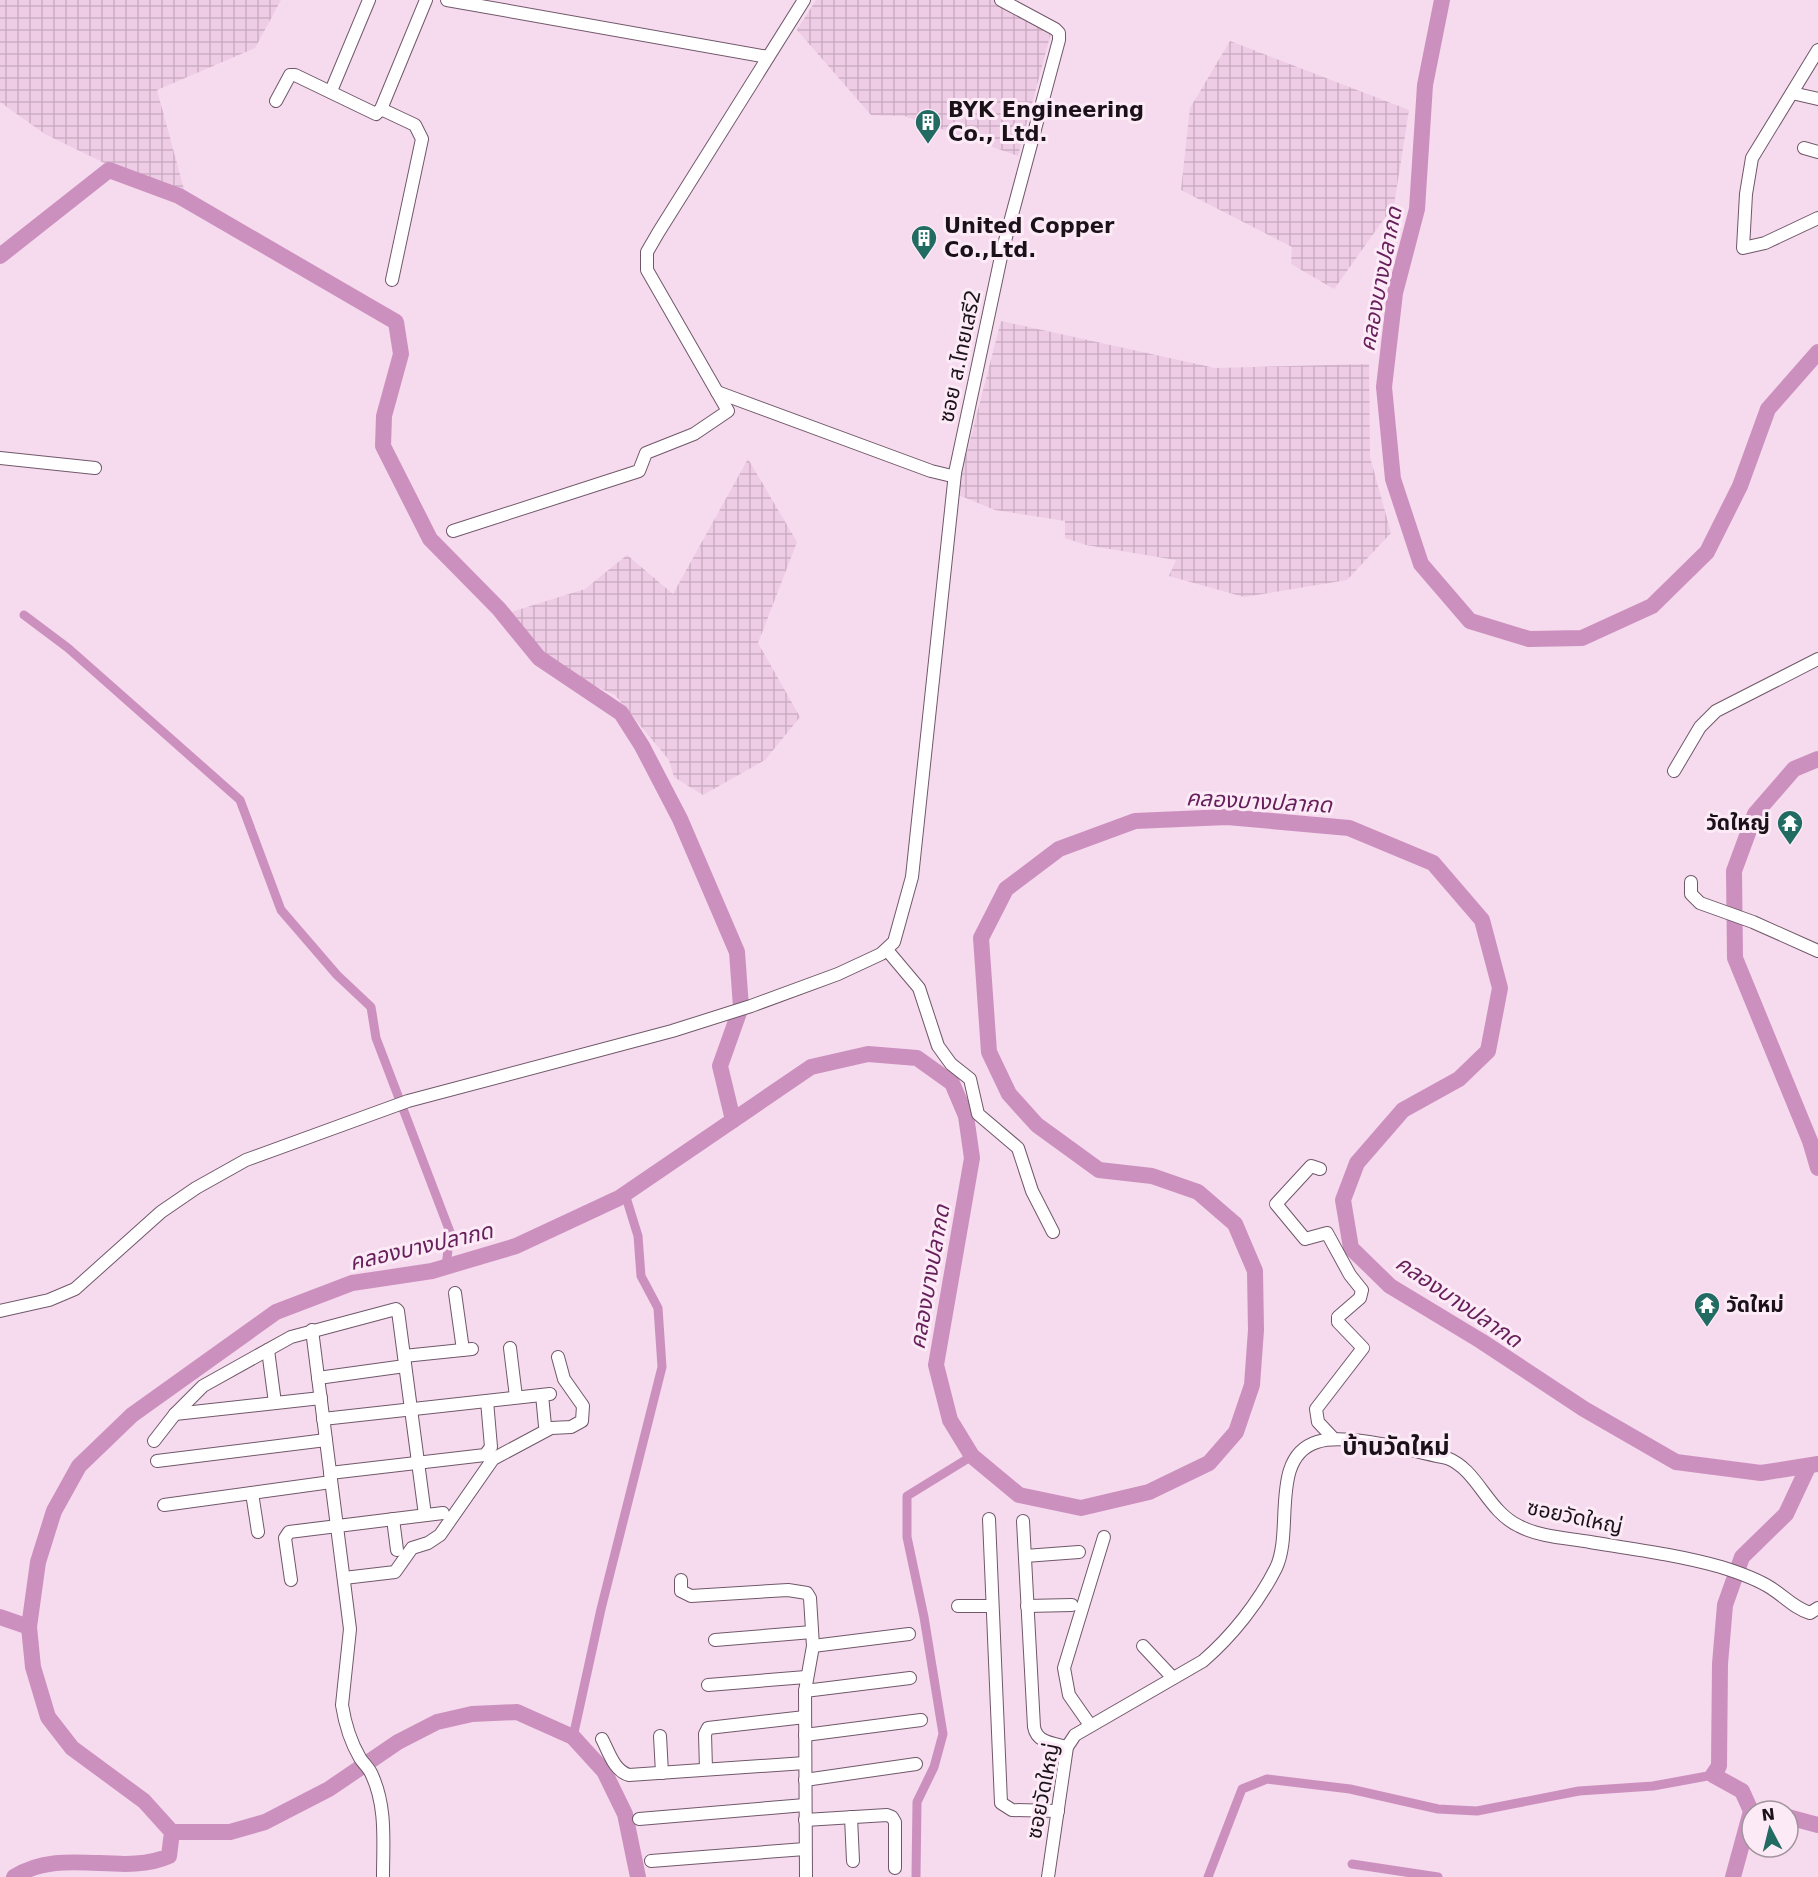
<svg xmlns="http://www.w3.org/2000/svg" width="1818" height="1877" viewBox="0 0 1818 1877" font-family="'DejaVu Sans','Noto Sans Thai',sans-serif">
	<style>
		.industrial { fill: url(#industrial-grid) }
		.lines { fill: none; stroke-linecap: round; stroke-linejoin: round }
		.canal { stroke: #cc90bf; stroke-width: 9 }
		.river { stroke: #cc90bf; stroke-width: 16 }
		.minor-casing { stroke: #70586a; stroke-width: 14 }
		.minor { stroke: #fff; stroke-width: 12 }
		.labels { text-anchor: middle; stroke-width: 6; stroke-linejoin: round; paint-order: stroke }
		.poi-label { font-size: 21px; font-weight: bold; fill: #1b1219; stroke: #fcebf7; text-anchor: start }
		.street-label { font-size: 21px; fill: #1b1219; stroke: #fcebf7 }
		.water-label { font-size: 22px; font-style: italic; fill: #67205b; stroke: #fcebf7 }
		.quarter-label { font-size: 24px; font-weight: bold; fill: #1b1219; stroke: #fcebf7 }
	</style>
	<defs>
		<pattern id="industrial-grid" width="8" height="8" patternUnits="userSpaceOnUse" patternTransform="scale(1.5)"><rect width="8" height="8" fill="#eecce5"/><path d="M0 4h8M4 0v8" fill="none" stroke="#ccaec4"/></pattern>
	</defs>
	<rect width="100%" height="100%" fill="#f6daee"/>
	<g class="industrial">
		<polygon points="0,0 281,0 255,48 157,90 188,204 45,134 0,102"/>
		<polygon points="816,0 997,0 1052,29 1018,156 905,116 871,115 797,30"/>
		<polygon points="1230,41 1409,110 1394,205 1334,289 1291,264 1292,247 1181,190 1190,108"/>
		<polygon points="1001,321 1215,368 1369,364 1370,457 1391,533 1347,580 1244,597 1169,576 1176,560 1086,545 1065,538 1065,521 995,510 956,494"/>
		<polygon points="748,459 797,542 758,643 800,717 765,760 703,795 674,777 669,760 615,695 560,670 502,615 585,589 627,555 673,594"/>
	</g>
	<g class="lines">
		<g class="canal">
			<polyline points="24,615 68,648 240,800 281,910 337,975 371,1007 376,1038 450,1232 446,1267"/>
			<polyline points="573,1737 601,1609 662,1367 658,1308 641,1276 638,1236 625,1194"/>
			<polyline points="1352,1864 1438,1877"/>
			<polyline points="916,1876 917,1802 934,1767 943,1734 924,1617 907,1537 907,1496 972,1456"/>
			<polyline points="1208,1877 1242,1789 1267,1779 1350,1789 1438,1809 1477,1811 1579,1791 1653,1786 1713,1775"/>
		</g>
		<g class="river">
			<polyline points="1442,0 1425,85 1417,209 1395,293 1384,387 1393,479 1421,564 1470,621 1529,639 1582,638 1652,606 1707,552 1740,486 1768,409 1818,352"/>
			<polyline points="0,256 109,170 179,196 396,322 401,354 384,416 383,446 430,539 499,609 539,658 621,713 642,746 680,819 737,952 741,1007 720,1066 733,1120"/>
			<polyline points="1818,759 1794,769 1755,814 1734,871 1735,958 1810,1141 1818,1168"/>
			<polyline points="0,1617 29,1627"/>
			<polyline points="1788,1817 1818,1825"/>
			<polyline points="172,1832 230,1832 265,1822 329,1789 398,1742 437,1722 472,1714 517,1712 573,1737 604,1771 625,1814 638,1877"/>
			<path d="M14 1877C62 1846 123 1877 169 1856L172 1832 144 1801 72 1748 48 1717 33 1667 29 1627 38 1562 54 1511 79 1466 132 1415 276 1312 352 1283 432 1271 516 1246 619 1198 811 1067 868 1054 917 1058 952 1083 966 1116 972 1158 936 1365 950 1420 972 1456 1019 1495 1081 1508 1149 1492 1209 1463 1236 1432 1252 1385 1256 1330 1255 1271 1235 1224 1198 1192 1152 1176 1099 1170 1037 1125 1009 1094 989 1052 981 938 1006 889 1059 849 1135 821 1227 817 1349 828 1433 863 1482 920 1500 988 1488 1051 1459 1079 1403 1110 1357 1163 1343 1200 1351 1248 1390 1286 1481 1341 1584 1409 1676 1462 1761 1473 1818 1464"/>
			<polyline points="1733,1877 1751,1811 1742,1791 1713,1775 1719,1766 1720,1664 1725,1605 1742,1557 1786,1514 1808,1467"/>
		</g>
		<g class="minor-casing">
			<g id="minor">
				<polyline points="447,0 768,57"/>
				<polyline points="1818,50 1752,158 1746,194 1743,248 1765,243 1818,218"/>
				<polyline points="331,91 369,0"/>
				<polyline points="1792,93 1818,99"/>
				<polyline points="276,101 290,75 295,75 376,114 381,109 426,0"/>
				<polyline points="381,109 415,125 422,139 392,280"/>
				<polyline points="1804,148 1818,152"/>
				<polyline points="717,392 931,471 952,476 955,473"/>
				<polyline points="0,458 95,468"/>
				<polyline points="453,531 639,471 646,453 694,434 728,411 647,270 647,252 658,233 804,0"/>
				<polyline points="1674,771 1700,727 1716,711 1818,659"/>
				<polyline points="1691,882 1691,894 1700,903 1753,922 1818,951"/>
				<polyline points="887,950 919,988 938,1046 951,1064 970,1079 978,1114 1018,1148 1032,1191 1053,1232"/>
				<polyline points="1320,1169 1311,1166 1276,1204 1305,1239 1327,1233 1350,1275 1362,1290 1360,1298 1338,1317 1338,1322 1363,1348 1316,1409 1318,1422 1334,1439"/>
				<polyline points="455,1293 463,1350"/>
				<polyline points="0,1311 49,1300 75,1289 161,1212 196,1188 246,1160 408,1101 672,1031 751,1006 838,974 881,954 894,942 912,877 955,473 1002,252 1059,40 1059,33 1055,29 1001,0"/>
				<path d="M312 1330 350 1629 342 1705C345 1724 350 1741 360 1758 363 1763 368 1767 371 1773 387 1806 383 1842 383 1877"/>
				<polyline points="510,1348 516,1397"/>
				<polyline points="268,1350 275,1403"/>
				<polyline points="404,1356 472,1349"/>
				<polyline points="318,1378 405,1366"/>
				<polyline points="542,1395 545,1426"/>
				<polyline points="175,1414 321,1398"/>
				<polyline points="323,1419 550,1394"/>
				<polyline points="154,1441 175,1414 203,1386 291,1337 396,1309 398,1311 425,1515"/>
				<polyline points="157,1461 326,1440"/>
				<polyline points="330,1473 485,1455 491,1447 487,1401"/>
				<polyline points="252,1493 258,1532"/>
				<polyline points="164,1505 331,1482"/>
				<polyline points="393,1519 397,1550"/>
				<polyline points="989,1519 1001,1803 1012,1810 1058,1811"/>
				<path d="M1023 1521 1034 1727C1037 1743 1053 1743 1067 1747"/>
				<polyline points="1025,1556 1079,1552"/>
				<polyline points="344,1578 395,1572 412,1548 428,1543 440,1535 493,1459 551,1428 571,1427 582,1421 583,1406 564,1379 558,1357"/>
				<polyline points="291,1580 285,1538 289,1532 443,1513"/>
				<polyline points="681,1580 681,1591 691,1596 788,1590 807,1593 810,1598 813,1646 805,1691 806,1877"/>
				<polyline points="958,1606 992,1606"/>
				<polyline points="1027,1606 1072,1605"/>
				<polyline points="715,1640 812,1632"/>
				<polyline points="813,1646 909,1634"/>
				<polyline points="1143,1646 1173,1678"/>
				<polyline points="708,1685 806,1677"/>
				<polyline points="805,1691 910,1678"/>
				<polyline points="1090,1725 1069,1695 1064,1668 1104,1537"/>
				<polyline points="805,1735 921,1720"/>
				<polyline points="660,1736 662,1773"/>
				<path d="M602 1739C609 1752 614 1771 629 1775L805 1763"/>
				<polyline points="706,1769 705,1734 708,1728 805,1717"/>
				<polyline points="805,1780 916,1764"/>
				<polyline points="851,1817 853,1861"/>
				<polyline points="639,1819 805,1805"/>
				<polyline points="805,1820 887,1815 892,1817 895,1822 895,1868"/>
				<polyline points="651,1861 805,1849"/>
				<path d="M1048 1877 1067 1747 1075 1735 1203 1661C1232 1636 1259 1602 1276 1568 1294 1531 1269 1457 1317 1442 1347 1432 1415 1452 1447 1458 1478 1470 1487 1511 1519 1526 1540 1537 1567 1538 1590 1542 1633 1549 1678 1555 1721 1567 1737 1572 1757 1579 1771 1588 1785 1597 1794 1608 1810 1613L1818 1608"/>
			</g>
		</g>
		<use href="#minor" class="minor"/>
	</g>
	<defs>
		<g id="building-pin" transform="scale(1.35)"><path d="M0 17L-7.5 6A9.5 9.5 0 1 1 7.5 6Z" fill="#226b63" stroke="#fcebf7"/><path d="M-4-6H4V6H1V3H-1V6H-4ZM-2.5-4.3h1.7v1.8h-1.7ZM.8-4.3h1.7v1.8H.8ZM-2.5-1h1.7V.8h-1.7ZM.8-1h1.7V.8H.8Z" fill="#fff"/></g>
		<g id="temple-pin" transform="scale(1.35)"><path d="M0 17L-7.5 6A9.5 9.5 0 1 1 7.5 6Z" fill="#226b63" stroke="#fcebf7"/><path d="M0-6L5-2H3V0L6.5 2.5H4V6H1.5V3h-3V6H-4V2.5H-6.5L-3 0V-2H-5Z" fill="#fff"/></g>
	</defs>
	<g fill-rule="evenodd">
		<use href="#building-pin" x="928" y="122"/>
		<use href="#building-pin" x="924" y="238"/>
		<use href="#temple-pin" x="1790" y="823"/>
		<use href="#temple-pin" x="1707" y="1305"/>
	</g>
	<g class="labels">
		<g class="poi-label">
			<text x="948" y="117">BYK Engineering<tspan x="948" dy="24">Co., Ltd.</tspan></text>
			<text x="944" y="233">United Copper<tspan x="944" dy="24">Co.,Ltd.</tspan></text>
			<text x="1770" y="830" text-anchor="end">วัดใหญ่</text>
			<text x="1726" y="1312">วัดใหม่</text>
		</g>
		<g class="street-label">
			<text transform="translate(960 356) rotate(-78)" y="7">ซอย ส.ไทยเสรี2</text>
			<text transform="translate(1575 1517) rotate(12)" y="7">ซอยวัดใหญ่</text>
			<text transform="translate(1043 1791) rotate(-79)" y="7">ซอยวัดใหญ่</text>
		</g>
		<g class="water-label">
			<text transform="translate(1380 279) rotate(-79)" y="8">คลองบางปลากด</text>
			<text transform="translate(1259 801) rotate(3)" y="8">คลองบางปลากด</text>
			<text transform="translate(421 1246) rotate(-13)" y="8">คลองบางปลากด</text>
			<text transform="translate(929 1277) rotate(-80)" y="8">คลองบางปลากด</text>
			<text transform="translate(1459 1301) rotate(34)" y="8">คลองบางปลากด</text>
		</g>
		<g class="quarter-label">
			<text x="1396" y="1455">บ้านวัดใหม่</text>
		</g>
	</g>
	<g transform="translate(1770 1829) rotate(353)"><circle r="28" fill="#fcebf7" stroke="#a2949e" stroke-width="1.5"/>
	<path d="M0-4.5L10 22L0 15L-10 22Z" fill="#226b63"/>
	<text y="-9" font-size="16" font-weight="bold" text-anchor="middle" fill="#1b1219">N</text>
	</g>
</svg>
